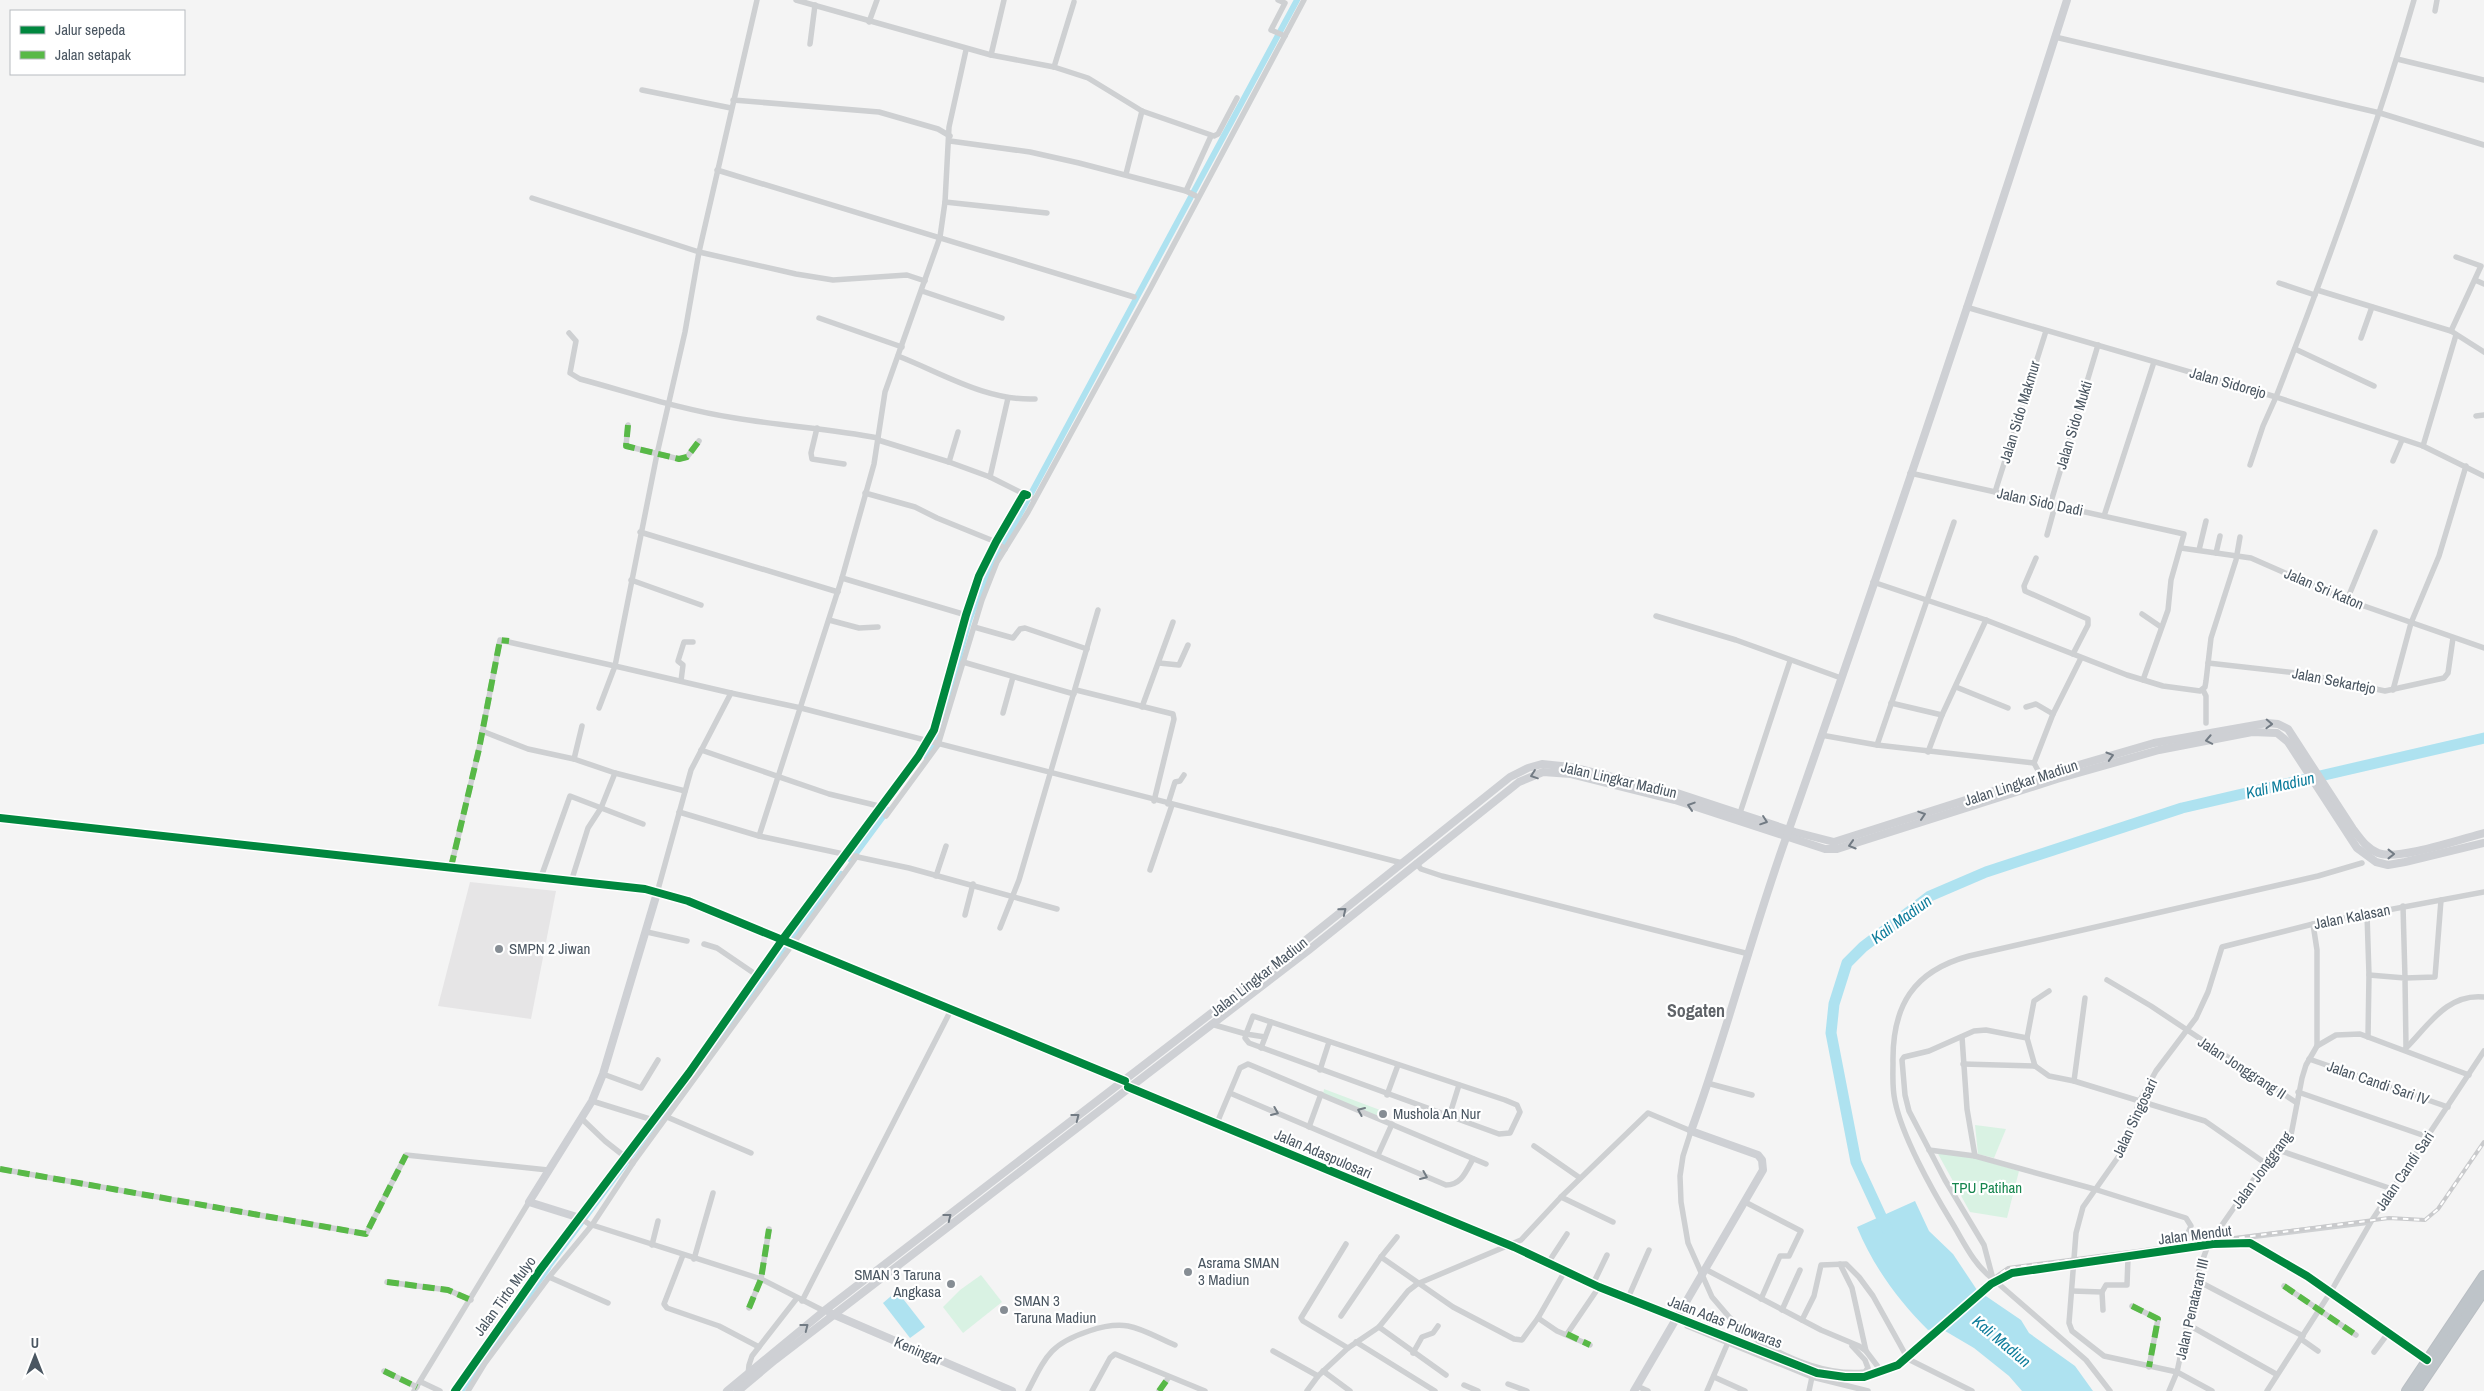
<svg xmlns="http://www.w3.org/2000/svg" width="2484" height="1391" viewBox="0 0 2484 1391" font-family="'Archivo Narrow',sans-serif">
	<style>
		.education { fill: #e6e5e6 }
		.green { fill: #d9f2e3 }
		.water { fill: #aee2f0 }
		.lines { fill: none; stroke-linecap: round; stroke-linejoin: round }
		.canal { stroke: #aee2f0; stroke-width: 6 }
		.river { stroke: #aee2f0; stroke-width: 11 }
		.highway-casing { stroke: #b9bec3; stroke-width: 12 }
		.street { stroke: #ced0d2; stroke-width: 5.5 }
		.secondary { stroke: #ced0d4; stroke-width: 8 }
		.highway { stroke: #bec4c9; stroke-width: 10 }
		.rail-casing { stroke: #c9cacc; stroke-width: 4 }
		.rail { stroke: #fff; stroke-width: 2; stroke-dasharray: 5.5; stroke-linecap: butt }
		.quiet { stroke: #58b947; stroke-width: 6; stroke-dasharray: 12 6; stroke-linecap: butt }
		.cycleway-casing { stroke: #fff; stroke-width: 11 }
		.cycleway { stroke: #00873e; stroke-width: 8 }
		.oneway { stroke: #727b84 }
		.oneway2 { stroke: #727b83 }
		.poi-dot { fill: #868d94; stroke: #fff; stroke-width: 2 }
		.labels { text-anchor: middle; stroke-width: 4.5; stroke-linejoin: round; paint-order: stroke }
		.street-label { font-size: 15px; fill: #4a5661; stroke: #fff }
		.poi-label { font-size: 15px; fill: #4a5661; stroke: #fff; text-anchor: start }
		.park-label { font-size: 15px; fill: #17864f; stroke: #fff }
		.water-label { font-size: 16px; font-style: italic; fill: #0c7c9b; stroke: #fff }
		.quarter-label { font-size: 18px; font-weight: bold; fill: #5f6368; stroke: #fff }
	</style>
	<rect width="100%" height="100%" fill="#f4f4f4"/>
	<polygon class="education" points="470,882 556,891 531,1019 438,1006"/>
	<g class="green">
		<polygon points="1324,1089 1380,1110 1377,1116 1323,1094"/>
		<polygon points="1975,1125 2006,1129 1994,1158 1978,1154"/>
		<polygon points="1937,1152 1965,1155 2019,1171 2007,1218 1970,1212"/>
		<polygon points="981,1275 1002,1302 963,1333 943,1307 960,1290"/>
	</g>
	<g class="water">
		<path d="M1915 1201 1929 1231 1953 1254 1977 1290 2021 1320 2029 1333 2075 1366 2093 1391H2022L2009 1376 1974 1348 1940 1328 1928 1330C1898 1300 1873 1266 1857 1227Z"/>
		<polygon points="897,1291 925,1327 910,1338 883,1303"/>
	</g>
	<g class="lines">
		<g class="canal">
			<polyline points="927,758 941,724 969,621 985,579 1297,0"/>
			<polyline points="851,860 888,810"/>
			<polyline points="546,1270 841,874"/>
			<polyline points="461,1391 548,1268"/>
		</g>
		<polyline class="river" points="1887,1229 1856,1162 1831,1033 1834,1004 1847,963 1863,947 1930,896 1986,872 2182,808 2484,738"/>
		<g class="highway-casing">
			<g id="highway">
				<polyline points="2407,1391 2484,1276"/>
				<polyline points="2416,1391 2484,1290"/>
			</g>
		</g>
		<g class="street">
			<polyline points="796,0 991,55 1004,0"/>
			<polyline points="1278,0 1285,3 1271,30 1285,36"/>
			<polyline points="2435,11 2437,0"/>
			<polyline points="869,22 877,0"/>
			<polyline points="2055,37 2380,113 2484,145"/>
			<polyline points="810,44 815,5"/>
			<polyline points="991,55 1054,67 1088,78 1142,111 1214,136 1218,134 1237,98"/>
			<polyline points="2397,59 2484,80"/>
			<polyline points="1054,67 1074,2"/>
			<polyline points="642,90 731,108"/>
			<polyline points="733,100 879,112 938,129 950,136"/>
			<polyline points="950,141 1030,152 1079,163 1186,191 1198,197"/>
			<polyline points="717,170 1134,297"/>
			<polyline points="1126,174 1142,111"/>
			<polyline points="1186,191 1211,136"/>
			<polyline points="532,198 699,252 796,274 833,280 907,275 925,281"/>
			<polyline points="945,202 1047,213"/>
			<polyline points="2475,280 2484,284"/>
			<polyline points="2279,283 2315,295"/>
			<polyline points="2317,290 2451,331 2484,352"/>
			<polyline points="922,291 1002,318"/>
			<polyline points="1966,307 2276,397 2423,446 2484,476"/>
			<polyline points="819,318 902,347"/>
			<polyline points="2451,331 2481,266 2456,257"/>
			<path d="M569 333 576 341 570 373 580 379C632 393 682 410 735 418 783 426 831 429 878 438"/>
			<polyline points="2361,338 2372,307"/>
			<polyline points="2295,349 2374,386"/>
			<path d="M898 356C942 373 986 401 1035 399"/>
			<polyline points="2476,416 2484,415"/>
			<polyline points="628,425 626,446 679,459 687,457 699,441"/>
			<polyline points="817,428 811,453 812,459 844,464"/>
			<polyline points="878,440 949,462 990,477 1034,499"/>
			<polyline points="2423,446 2456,335"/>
			<polyline points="2393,461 2402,440"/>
			<polyline points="949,462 958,432"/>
			<path d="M2250 465 2263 426 2276 397C2327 266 2375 135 2414 0"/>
			<polyline points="1910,473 2184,534 2171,580 2168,610 2143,680"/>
			<polyline points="990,477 1008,398"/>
			<polyline points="1995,492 2046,331"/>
			<polyline points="865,493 915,507 937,518 996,542 1005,549"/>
			<polyline points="2050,505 2098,345"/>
			<polyline points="2104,516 2154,362"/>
			<polyline points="640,532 838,592"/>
			<polyline points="2047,535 2055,506"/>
			<polyline points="2181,548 2251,558 2347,600 2484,648"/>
			<polyline points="2199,550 2206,521"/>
			<polyline points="2216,553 2220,536"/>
			<polyline points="2036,558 2024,586 2025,591 2088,619 2088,625 2073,654"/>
			<polyline points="842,578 966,615"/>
			<polyline points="631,580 701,605"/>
			<polyline points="1873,582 1986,620 2127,675 2163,686 2200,691 2205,687 2206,681 2211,638 2236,560 2240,537"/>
			<polyline points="2347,600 2375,532"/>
			<polyline points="2142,614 2161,627"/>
			<polyline points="1656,616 1736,640 1841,678"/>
			<polyline points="829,620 859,628 878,627"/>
			<polyline points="974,627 1013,638 1020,629 1025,628 1087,649"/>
			<polyline points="963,662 1074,694"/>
			<polyline points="1159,663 1179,665 1188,645"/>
			<polyline points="2208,663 2305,674 2385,691 2444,678 2448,673 2453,638"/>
			<polyline points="681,681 683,665 678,661 684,642 693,642"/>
			<polyline points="1956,687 2008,708"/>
			<polyline points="1076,690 1173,714 1174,719 1154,801"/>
			<polyline points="2203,690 2206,696 2206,723"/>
			<polyline points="2393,690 2411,623 2439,556 2466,466"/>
			<polyline points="731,693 615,666 657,454 685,332 699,252 757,0"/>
			<polyline points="1891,703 1942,715"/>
			<polyline points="1142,707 1173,622"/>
			<polyline points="2026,707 2036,704 2053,714"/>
			<polyline points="1003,713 1013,677"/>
			<polyline points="482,731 528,749 574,759 615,773 685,791"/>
			<polyline points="1821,735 1877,745 2034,763"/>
			<polyline points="1877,745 1954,522"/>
			<polyline points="701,750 829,794 883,807"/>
			<polyline points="1928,752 1942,715 1986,620"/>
			<polyline points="574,759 582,726"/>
			<polyline points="2034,763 2053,714 2081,658"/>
			<polyline points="2034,763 2041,776"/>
			<polyline points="1168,804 1175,782 1180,781 1184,775"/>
			<polyline points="679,812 759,836 909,868 1057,909"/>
			<polyline points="1740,813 1790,661"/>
			<polyline points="886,816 938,745 982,600 997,562 1028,512 1150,289 1304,0"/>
			<polyline points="0,818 645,889 688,901 1125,1081"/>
			<polyline points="759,836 842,578 874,464 885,392 940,237 945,202 949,127 966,50"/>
			<polyline points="1416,863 1421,869 1442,876 1749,954"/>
			<polyline points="451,867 479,749 500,640 615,666 599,708"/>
			<polyline points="1150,870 1172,805"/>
			<polyline points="936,876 946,846"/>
			<polyline points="541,877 570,796 643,824"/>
			<polyline points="571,882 588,828 601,808 615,773"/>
			<polyline points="657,893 691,770 731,693 801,708 1402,863"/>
			<polyline points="2403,906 2405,978 2435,977 2441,900"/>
			<polyline points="2367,914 2369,975 2405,978 2406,1047"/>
			<polyline points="965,915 973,884"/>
			<polyline points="2313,924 2317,950 2317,1046"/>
			<polyline points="1000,928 1019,880 1098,610"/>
			<polyline points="647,932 687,941"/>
			<polyline points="704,944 717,948 758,976"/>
			<polyline points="2107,980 2151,1006 2297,1103"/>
			<polyline points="1211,1024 1246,1034 1253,1016 1505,1100 1517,1105 1520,1112 1510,1133 1499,1134 1249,1043 1245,1038 1246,1034 1265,1037"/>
			<polyline points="1962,1037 1967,1109 1975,1156"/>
			<polyline points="2368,1037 2369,975"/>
			<polyline points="2027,1038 2034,1001 2049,991"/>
			<polyline points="1261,1048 1271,1022"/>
			<path d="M2406 1048C2428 1026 2447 993 2484 997"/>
			<polyline points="2309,1059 2448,1107"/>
			<polyline points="1963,1064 2035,1066"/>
			<polyline points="2035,1066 2027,1038 1986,1030 1974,1031 1929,1051 1904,1057 1902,1060 1905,1095 1909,1111 1945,1180 1984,1245 1993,1279 2086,1360 2110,1391"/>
			<polyline points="2035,1066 2049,1076 2074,1081 2205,1121 2265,1163"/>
			<polyline points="1320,1070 1329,1042"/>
			<polyline points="603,1074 641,1088 658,1060"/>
			<polyline points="2074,1081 2085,998"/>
			<polyline points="1707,1083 1752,1095"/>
			<polyline points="1128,1087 1514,1247 1599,1287 1817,1373 1845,1377 1864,1377 1898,1365 1991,1284 2012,1273 2213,1244 2250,1243 2307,1276 2427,1360"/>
			<polyline points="2298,1092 2428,1137"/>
			<path d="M1230 1093 1446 1185C1462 1185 1466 1171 1473 1159"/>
			<polyline points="1387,1095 1398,1065"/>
			<polyline points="592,1101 653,1120"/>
			<polyline points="667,1117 751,1153"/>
			<polyline points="1449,1117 1459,1085"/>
			<polyline points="581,1118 605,1141 633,1163"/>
			<polyline points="1217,1123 1240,1068 1248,1064 1486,1164"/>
			<polyline points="1309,1127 1321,1094"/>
			<polyline points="1534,1146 1580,1178"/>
			<polyline points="1929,1150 1975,1156 2094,1189 2186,1218 2191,1226 2181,1249"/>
			<polyline points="2278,1150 2392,1189"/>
			<polyline points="1378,1155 1392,1124"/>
			<polyline points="0,1169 366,1234 406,1155 548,1170"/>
			<polyline points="1561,1197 1613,1222"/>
			<polyline points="1745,1202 1801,1231 1789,1256 1780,1256 1761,1299"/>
			<polyline points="580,1218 589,1224 761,1279 824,1311"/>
			<polyline points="1346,1244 1301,1318 1303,1321 1348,1348"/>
			<polyline points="2213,1244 2216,1241 2370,1222"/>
			<polyline points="652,1245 658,1221"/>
			<polyline points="683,1255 664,1304 667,1308 719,1326 759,1347"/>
			<polyline points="1381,1257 1397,1237"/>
			<polyline points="694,1259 713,1193"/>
			<polyline points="1548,1263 1567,1234"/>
			<polyline points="1840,1264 1852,1288 1866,1351"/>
			<polyline points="1705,1269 1821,1330 1859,1346 1866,1351 1882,1372"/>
			<polyline points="549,1277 608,1303"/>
			<path d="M1993 1279C1973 1264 1964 1242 1951 1221 1932 1190 1902 1136 1895 1101 1892 1088 1893 1075 1893 1063 1892 1006 1913 971 1969 956L2318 876 2362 863"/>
			<polyline points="2196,1280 2303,1336"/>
			<polyline points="387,1282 448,1290 471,1300"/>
			<polyline points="1593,1284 1607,1255"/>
			<polyline points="2284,1286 2356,1335"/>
			<polyline points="2072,1291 2102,1292 2103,1310"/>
			<polyline points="2102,1292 2106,1285 2127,1285 2128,1258"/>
			<polyline points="1628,1298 1649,1250"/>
			<polyline points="802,1301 951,1010"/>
			<polyline points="2132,1306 2158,1319 2149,1367"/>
			<polyline points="749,1308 761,1279 769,1229"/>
			<polyline points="1782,1310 1800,1270"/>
			<polyline points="1341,1316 1381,1257 1453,1307 1514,1339 1522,1340 1538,1318 1565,1271"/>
			<polyline points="1538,1318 1557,1331 1590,1345"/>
			<polyline points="1802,1320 1814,1296 1821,1265 1846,1264 1859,1277 1873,1296 1908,1359 1972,1391"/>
			<polyline points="2187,1324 2276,1374"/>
			<polyline points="1687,1326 1812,1377 1868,1391"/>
			<polyline points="1379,1327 1446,1375"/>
			<polyline points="1567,1334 1599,1287"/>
			<polyline points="2301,1339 2318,1351"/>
			<polyline points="1356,1342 1435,1391"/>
			<path d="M1761 1343C1792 1360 1828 1376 1865 1372L1868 1368 1865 1360 1852 1346"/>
			<polyline points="1273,1351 1318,1376"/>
			<polyline points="2374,1352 2389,1332"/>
			<polyline points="1413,1353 1422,1337 1433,1333 1438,1326"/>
			<polyline points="384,1371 417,1387"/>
			<polyline points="1323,1371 1350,1391"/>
			<polyline points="748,1375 749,1365 752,1356 797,1298"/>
			<polyline points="1714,1377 1745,1391"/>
			<polyline points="421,1382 440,1391"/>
			<polyline points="1508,1384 1527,1391"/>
			<polyline points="1464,1385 1478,1391"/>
			<polyline points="1637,1386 1648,1391"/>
			<polyline points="414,1391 529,1202"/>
			<polyline points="455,1391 540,1270 689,1073 783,939 918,757 934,730 966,615 979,576 996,542 1024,494"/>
			<polyline points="468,1391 485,1363 549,1277 592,1225 633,1163 857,856"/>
			<path d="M1028 1391C1046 1356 1050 1344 1089 1331 1101 1327 1115 1324 1128 1326 1144 1329 1160 1339 1175 1345"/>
			<polyline points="1092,1391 1110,1358 1115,1354 1205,1391"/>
			<polyline points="1159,1391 1169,1377"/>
			<polyline points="1307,1391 1318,1376 1348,1348 1379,1327 1408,1291 1417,1284 1521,1240 1561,1197 1648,1113 1691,1131 1683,1156 1680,1176 1681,1202 1688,1243 1712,1297 1730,1318 1761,1343 1757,1349"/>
			<polyline points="1707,1391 1729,1340"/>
			<polyline points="1809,1391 1812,1377"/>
			<polyline points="2169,1391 2177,1372 2198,1273 2208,1245 2263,1166 2291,1135 2302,1078 2306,1065 2317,1046 2336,1035 2360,1034 2469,1075"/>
			<polyline points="2212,1391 2177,1372 2104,1356 2072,1331 2069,1323 2076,1233 2083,1207 2121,1153 2140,1100 2156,1071 2196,1018 2208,992 2222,947 2313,924 2484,892"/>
			<polyline points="2267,1391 2330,1293 2372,1220 2484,1051"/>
		</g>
		<g class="secondary">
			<polyline points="580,1218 529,1202 592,1101 603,1074 657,893"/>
			<polyline points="830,1313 1012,1391"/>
			<path d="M727 1391 824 1311 1296 948 1510 777 1528 768 1542 764 1571 767 1674 792 1795 832 1834 842 2041 776 2154 743 2267 723 2278 724 2288 729 2353 829C2360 838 2366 848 2378 853 2397 861 2461 839 2484 833"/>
			<polyline points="738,1391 775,1360 1310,949 1519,782 1543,772 1571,774 1675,800 1825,849 1837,849 2057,779 2159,750 2252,732 2277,733 2288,742 2357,848 2376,862 2388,865 2405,862 2484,843"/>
			<path d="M1634 1391 1763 1170 1762 1160 1758 1155 1691 1131C1727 1033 1752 932 1787 835 1884 558 1978 280 2067 0"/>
		</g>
		<use href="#highway" class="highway"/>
		<g class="rail-casing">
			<polyline id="rail" points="1983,1286 2008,1268 2389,1218 2425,1220 2438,1209 2484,1142"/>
		</g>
		<use href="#rail" class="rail"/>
		<g class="quiet">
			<polyline points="628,425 626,446 679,459 687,457 699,441"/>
			<polyline points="451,867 479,749 500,640 509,641"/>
			<polyline points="0,1169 366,1234 406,1155"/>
			<polyline points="387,1282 448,1290 471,1300"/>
			<polyline points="2284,1286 2356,1335"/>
			<polyline points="2132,1306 2158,1319 2149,1367"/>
			<polyline points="749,1308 761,1279 769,1229"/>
			<polyline points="1567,1334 1590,1345"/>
			<polyline points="384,1371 417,1387"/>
			<polyline points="1159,1391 1169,1377"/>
		</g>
		<g class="cycleway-casing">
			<g id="cycleway">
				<polyline points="0,818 645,889 688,901 1125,1081"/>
				<polyline points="1128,1087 1514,1247 1599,1287 1817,1373 1845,1377 1864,1377 1898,1365 1991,1284 2012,1273 2213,1244 2250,1243 2307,1276 2427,1360"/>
				<polyline points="455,1391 540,1270 689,1073 783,939 918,757 934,730 966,615 979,576 996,542 1024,494 1027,495"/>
			</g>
		</g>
		<use href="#cycleway" class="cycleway"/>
	</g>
	<defs><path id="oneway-chevron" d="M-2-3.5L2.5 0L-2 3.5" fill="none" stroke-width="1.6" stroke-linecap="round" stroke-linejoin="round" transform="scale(1.25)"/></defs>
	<g class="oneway">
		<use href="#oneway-chevron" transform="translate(2269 724) rotate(2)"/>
		<use href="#oneway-chevron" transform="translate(2209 740) rotate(169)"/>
		<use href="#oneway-chevron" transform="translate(2110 756) rotate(-16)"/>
		<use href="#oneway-chevron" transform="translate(1534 775) rotate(161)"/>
		<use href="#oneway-chevron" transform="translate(1691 806) rotate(-162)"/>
		<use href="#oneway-chevron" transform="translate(1922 815) rotate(-18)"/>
		<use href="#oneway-chevron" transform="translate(1764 821) rotate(19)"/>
		<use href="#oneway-chevron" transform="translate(1852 845) rotate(163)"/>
		<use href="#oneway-chevron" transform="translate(2391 854)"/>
		<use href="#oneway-chevron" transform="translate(1343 911) rotate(-39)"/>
		<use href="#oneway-chevron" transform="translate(1076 1117) rotate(-38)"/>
		<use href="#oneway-chevron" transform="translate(948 1217) rotate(-38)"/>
		<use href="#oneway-chevron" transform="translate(805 1327) rotate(-38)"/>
	</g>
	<g class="oneway2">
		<use href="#oneway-chevron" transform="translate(1361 1111) rotate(-157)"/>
		<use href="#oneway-chevron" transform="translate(1275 1112) rotate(23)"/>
		<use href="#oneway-chevron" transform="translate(1424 1176) rotate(23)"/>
	</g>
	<g class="poi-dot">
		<circle cx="499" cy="949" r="5"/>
		<circle cx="1383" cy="1114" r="5"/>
		<circle cx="1188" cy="1272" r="5"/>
		<circle cx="951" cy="1284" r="5"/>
		<circle cx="1004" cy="1310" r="5"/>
	</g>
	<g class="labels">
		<g class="street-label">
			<text transform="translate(2228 383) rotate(16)" y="5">Jalan Sidorejo</text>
			<text transform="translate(2020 412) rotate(-73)" y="5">Jalan Sido Makmur</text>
			<text transform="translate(2074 425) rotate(-73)" y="5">Jalan Sido Mukti</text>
			<text transform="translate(2040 502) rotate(12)" y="5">Jalan Sido Dadi</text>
			<text transform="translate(2324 589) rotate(23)" y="5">Jalan Sri Katon</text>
			<text transform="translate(2334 681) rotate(11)" y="5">Jalan Sekartejo</text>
			<text transform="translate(1619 780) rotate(13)" y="5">Jalan Lingkar Madiun</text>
			<text transform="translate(2021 783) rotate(-18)" y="5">Jalan Lingkar Madiun</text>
			<text transform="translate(2352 917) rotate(-11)" y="5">Jalan Kalasan</text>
			<text transform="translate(1259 977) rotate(-38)" y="5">Jalan Lingkar Madiun</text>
			<text transform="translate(2242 1068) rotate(33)" y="5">Jalan Jonggrang II</text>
			<text transform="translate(2378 1083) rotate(19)" y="5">Jalan Candi Sari IV</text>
			<text transform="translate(2135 1118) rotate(-65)" y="5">Jalan Singosari</text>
			<text transform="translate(1323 1154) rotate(23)" y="5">Jalan Adaspulosari</text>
			<text transform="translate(2262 1170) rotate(-54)" y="5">Jalan Jonggrang</text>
			<text transform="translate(2405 1171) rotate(-56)" y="5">Jalan Candi Sari</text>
			<text transform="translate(2195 1235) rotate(-7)" y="5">Jalan Mendut</text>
			<text transform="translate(505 1296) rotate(-54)" y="5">Jalan Tirto Mulyo</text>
			<text transform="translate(2192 1309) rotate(-77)" y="5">Jalan Penataran III</text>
			<text transform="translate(1725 1322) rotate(21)" y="5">Jalan Adas Pulowaras</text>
			<text transform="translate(918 1351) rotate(23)" y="5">Keningar</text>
		</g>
		<g class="poi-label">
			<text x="509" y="954">SMPN 2 Jiwan</text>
			<text x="1393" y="1119">Mushola An Nur</text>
			<text x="1198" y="1268">Asrama SMAN<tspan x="1198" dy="17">3 Madiun</tspan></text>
			<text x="941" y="1280" text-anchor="end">SMAN 3 Taruna<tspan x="941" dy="17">Angkasa</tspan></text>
			<text x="1014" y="1306">SMAN 3<tspan x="1014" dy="17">Taruna Madiun</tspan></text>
		</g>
		<g class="park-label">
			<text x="1987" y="1193">TPU Patihan</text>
		</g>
		<g class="water-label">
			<text transform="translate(2280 785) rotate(-13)" y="6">Kali Madiun</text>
			<text transform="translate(1901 919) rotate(-36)" y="6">Kali Madiun</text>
			<text transform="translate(2002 1341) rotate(40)" y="6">Kali Madiun</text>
		</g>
		<g class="quarter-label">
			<text x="1696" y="1017">Sogaten</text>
		</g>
	</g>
	<rect x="10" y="10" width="175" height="65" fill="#ffffff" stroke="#b7bbc0"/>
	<rect x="20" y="26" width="25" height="8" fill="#00873e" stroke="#b7bbc0"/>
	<text x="55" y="35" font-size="15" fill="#4a5661">Jalur sepeda</text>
	<rect x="20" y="51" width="25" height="8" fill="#58b947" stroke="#b7bbc0"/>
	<text x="55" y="60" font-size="15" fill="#4a5661">Jalan setapak</text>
	<g transform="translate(35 1356)" stroke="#ffffff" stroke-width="4" paint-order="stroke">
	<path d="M0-4L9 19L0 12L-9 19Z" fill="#4a5661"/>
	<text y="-8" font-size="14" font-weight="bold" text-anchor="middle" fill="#4a5661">U</text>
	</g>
</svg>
